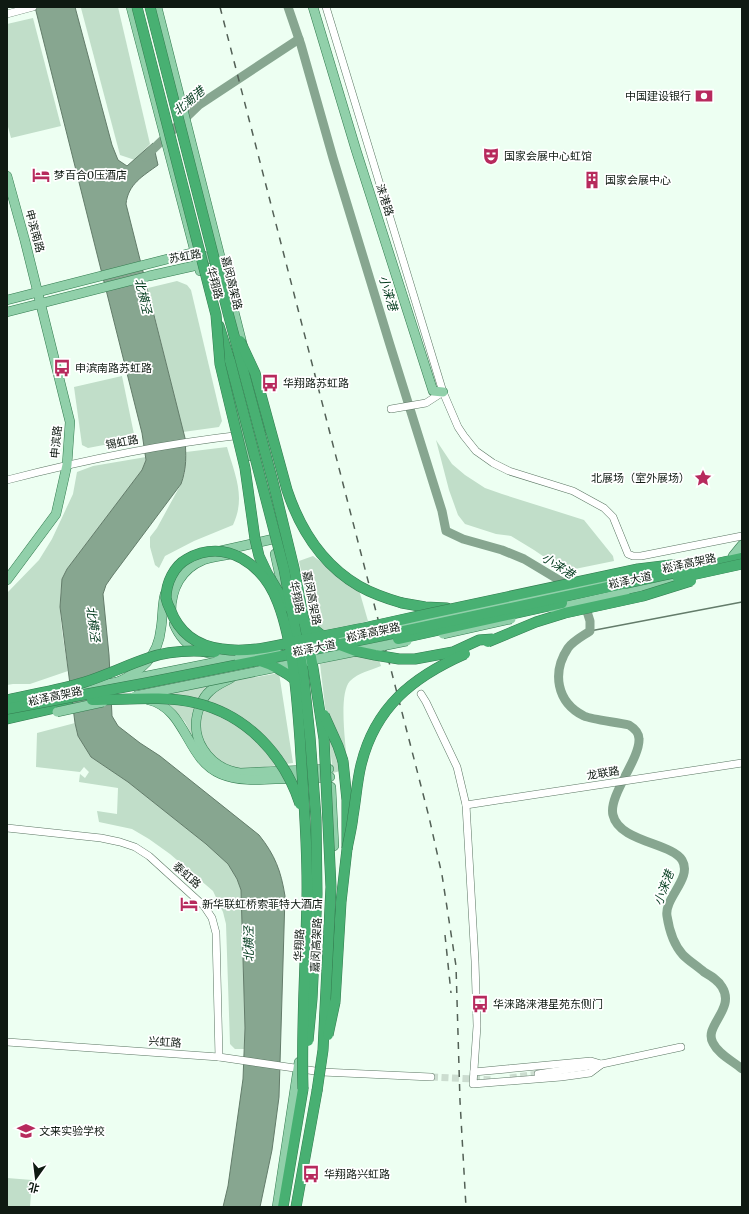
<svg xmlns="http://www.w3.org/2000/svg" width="749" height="1214" viewBox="0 0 749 1214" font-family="Merriweather,'Noto Sans SC',serif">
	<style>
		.green { fill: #c1dec9 }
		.water { fill: #87a690; stroke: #637c6a }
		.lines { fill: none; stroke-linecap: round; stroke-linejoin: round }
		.stream { stroke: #637c6a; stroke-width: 1.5 }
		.river { stroke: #87a690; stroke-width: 9 }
		.minor-tunnel { stroke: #ccddd0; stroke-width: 7; stroke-dasharray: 7 3.5; stroke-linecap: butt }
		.minor-casing { stroke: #5b7663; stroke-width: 8 }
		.major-casing { stroke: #347c50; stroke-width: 10 }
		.highway-casing { stroke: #347c50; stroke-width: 11 }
		.minor { stroke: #fff; stroke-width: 7 }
		.major { stroke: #91d0aa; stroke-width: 9 }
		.highway { stroke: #48b072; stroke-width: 10 }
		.rail { stroke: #536056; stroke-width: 1.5; stroke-dasharray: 7 7; stroke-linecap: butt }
		.major-bridge-casing { stroke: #347c50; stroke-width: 10; stroke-linecap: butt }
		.highway-bridge-casing { stroke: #347c50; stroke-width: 11; stroke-linecap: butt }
		.major-bridge { stroke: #91d0aa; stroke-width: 9 }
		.highway-bridge { stroke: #48b072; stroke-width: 10 }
		.labels { text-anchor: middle; stroke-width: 3.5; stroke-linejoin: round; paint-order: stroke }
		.poi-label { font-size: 11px; fill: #0f1a12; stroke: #fff; text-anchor: start }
		.street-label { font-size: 11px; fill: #0f1a12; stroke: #fff }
		.water-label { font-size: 12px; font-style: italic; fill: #003a1c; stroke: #fff }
	</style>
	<rect width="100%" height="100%" fill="#edfff2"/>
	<g class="green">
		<polygon points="83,7 118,7 150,144 135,160 120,155 81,8"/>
		<polygon points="33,18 61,126 11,138 7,123 7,24"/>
		<polygon points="177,281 187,285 191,290 222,421 219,427 183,432 148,288"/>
		<polygon points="122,376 135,439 88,448 82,445 74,387"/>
		<polygon points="436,440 452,464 465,475 485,488 502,494 584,520 613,556 614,561 565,571 534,550 511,536 496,534 465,524 458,515 449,490"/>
		<path d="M227 447C235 475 246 497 233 525L194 541 165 556 159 568 155 565 150 547V537L157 528 181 484 185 473 186 452Z"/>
		<path d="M146 457V460L142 470 67 569C53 598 64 639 68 671L30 684H13L7 685V593L39 560 52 539 73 494 77 472 93 466Z"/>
		<polygon points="313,556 359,590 368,621 315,636 299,561"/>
		<path d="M376 651 381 666C371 670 358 673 350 681 338 694 346 746 347 763L340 771 333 773 320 664Z"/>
		<polygon points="279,673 293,763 250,769 236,769 219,760 195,741 185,722 160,694"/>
		<polygon points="75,723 78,736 91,757 128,782 206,844 228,864 237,879 241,890 245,1028 244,1049 235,1049 230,1044 226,924 223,912 213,891 170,854 149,839 132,829 99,822 97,811 117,814 118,788 79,782 80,774 85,778 89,772 84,767 80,772 36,767 37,733"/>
		<polygon points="7,1178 32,1180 30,1207 7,1207"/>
	</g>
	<path class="water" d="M35 7H75L112 145 118 160 127 166 153 143 158 165C143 176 128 184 126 204L185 438C186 455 187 468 181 484L113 575 106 585 103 594 109 655 112 716 118 726 140 743 160 756 259 835C275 855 281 871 285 896L279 1097 272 1150 260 1207H223L228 1186 243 1079 245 1028 241 890 237 879 228 864 206 844 128 782 91 757 78 736 75 723 60 607 62 579 67 569 142 470 146 460 142 433Z"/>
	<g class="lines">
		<polyline class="stream" points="590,631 742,602"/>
		<g class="river">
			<polyline points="288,7 301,45 333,158 390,345 442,511 446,531 463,539 502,550 524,559 569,586"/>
			<polyline points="145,157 199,105 299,39"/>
			<path d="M584 602 590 621V631C583 636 573 641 568 648 552 672 556 702 584 716 593 720 617 722 629 725 634 728 639 732 639 739 640 759 608 796 613 815 619 842 672 843 682 860 693 878 664 898 667 916 669 929 674 945 683 955 689 961 697 966 704 972 711 976 718 980 722 987 736 1009 703 1026 713 1043 719 1055 733 1061 742 1069"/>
		</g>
		<g class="minor-tunnel">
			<polyline points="431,1077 494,1080"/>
			<polyline points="510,1078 538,1074"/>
		</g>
		<g class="minor-casing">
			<g id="minor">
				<polyline points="326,7 443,392 458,427 464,436 476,451 493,463 509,471 573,491 604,508 613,517 628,554 633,556 641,556 742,536"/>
				<polyline points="7,14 33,7"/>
				<polyline points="391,409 426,403 443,392"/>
				<path d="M7 480C84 460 162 444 242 435"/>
				<polyline points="421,694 426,702 457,767 466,805 475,961 477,1026 473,1084 561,1077 590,1073 602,1064"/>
				<polyline points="466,805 742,763"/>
				<polyline points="7,828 101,838 120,842 135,847 149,856 204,906 212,918 216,933 219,1057"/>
				<polyline points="7,1042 219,1057 322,1072 431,1077"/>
				<polyline points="474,1072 591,1061 601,1064"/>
				<polyline points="538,1074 602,1064 681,1047"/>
			</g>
		</g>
		<g class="major-casing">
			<g id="major">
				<polyline points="131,7 200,271"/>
				<polyline points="157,7 243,347"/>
				<polyline points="313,7 356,150 433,391 443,392"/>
				<polyline points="7,176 25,241 70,422 67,465 56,514 7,580"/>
				<polyline points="7,300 195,252 220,263"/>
				<polyline points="7,312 149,276 198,265 204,264"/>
				<polyline points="248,365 264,428"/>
				<polyline points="227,372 250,456"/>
				<polyline points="220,551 282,537"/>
				<polyline points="275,554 283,590"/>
				<polyline points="733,556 742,545"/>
				<polyline points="624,578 660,570"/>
				<polyline points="625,593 671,583"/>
				<path d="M171 612C171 589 181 569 203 560 212 557 222 556 231 554"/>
				<path d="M174 624C187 655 211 654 239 658"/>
				<path d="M231 678C224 682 216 685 210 691 205 695 202 701 200 706 187 737 208 768 240 773L329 769"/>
				<path d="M116 683C141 671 158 658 161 628 163 616 162 605 165 594"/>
				<polyline points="47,696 232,659"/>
				<path d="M149 700C187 709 186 760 221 774 238 781 257 780 275 779 294 779 312 778 330 777"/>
				<polyline points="331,787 334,846"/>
				<polyline points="277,1207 299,1062"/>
			</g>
		</g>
		<g class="highway-casing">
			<g id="highway">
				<polyline points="219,326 230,361"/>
				<polyline points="710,565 742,558"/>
				<polyline points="402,603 425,607 447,608"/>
				<polyline points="7,719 68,705"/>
				<polyline points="335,1002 341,902 347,849 347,800 343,761"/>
				<polyline points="283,1207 303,1089"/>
				<polyline points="296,1207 317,1091"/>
			</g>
		</g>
		<use href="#minor" class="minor"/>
		<use href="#major" class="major"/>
		<use href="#highway" class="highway"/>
		<g class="rail">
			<polyline points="220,7 429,817 442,875 456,966 460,1101 466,1207"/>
			<polyline points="445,935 451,993"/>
		</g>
		<g class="major-bridge-casing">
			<g id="major-bridge">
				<polyline points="554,609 625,593"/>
				<polyline points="443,634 511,619"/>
				<polyline points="302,646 371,633 624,578"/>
				<polyline points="239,658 276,651"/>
				<polyline points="135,696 407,641"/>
				<polyline points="57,712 103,702"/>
			</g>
		</g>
		<g class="highway-bridge-casing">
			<g id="highway-bridge">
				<polyline points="137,7 216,315 220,364 245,468 255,539 259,556 267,573 285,603 305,622 320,634 340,645 356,651 375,655 399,659 415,659 453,652 479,640 493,639"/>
				<polyline points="150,7 228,313 273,482 294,568 313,668 324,739 331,887 323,1050 317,1091"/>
				<path d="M240 341 255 373 287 490C300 529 323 565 359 586 373 594 388 599 402 603"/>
				<polyline points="230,361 284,569 303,671 310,737 316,818 317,894 312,999 308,1041"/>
				<polyline points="678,578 742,564"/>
				<polyline points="398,639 562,603"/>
				<polyline points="488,642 536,622 565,613 643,596 691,581"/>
				<path d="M260 661C274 665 285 672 297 681"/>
				<path d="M7 700C33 694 59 690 85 682 107 675 127 665 148 658 170 650 193 650 215 652"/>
				<path d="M92 700C126 700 162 695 196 703 247 715 284 755 300 804"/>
				<polyline points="7,709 146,683 371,638 687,570"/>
				<polyline points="324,715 338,746 343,761"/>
				<path d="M347 849C349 838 352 827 353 816 356 799 357 781 361 765 375 707 413 677 465 654"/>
				<polyline points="328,1035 335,1002"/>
				<path d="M303 1089C301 1024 306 961 307 897 308 845 303 792 300 740 297 698 293 642 278 603 264 565 226 537 187 559 174 566 166 583 166 598 167 603 168 605 170 609 179 633 196 646 222 649 249 653 276 646 302 640 329 635 355 630 382 624 467 605 552 587 638 569L671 565H710"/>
			</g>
		</g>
		<use href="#major-bridge" class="major-bridge"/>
		<use href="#highway-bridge" class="highway-bridge"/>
	</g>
	<defs>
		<g id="bank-bare" transform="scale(1.38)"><path d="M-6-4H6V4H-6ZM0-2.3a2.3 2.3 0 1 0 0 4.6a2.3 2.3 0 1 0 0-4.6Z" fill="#b72a5d" stroke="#fff" stroke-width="2.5" paint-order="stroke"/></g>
		<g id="theatre-bare" transform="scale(1.38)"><path d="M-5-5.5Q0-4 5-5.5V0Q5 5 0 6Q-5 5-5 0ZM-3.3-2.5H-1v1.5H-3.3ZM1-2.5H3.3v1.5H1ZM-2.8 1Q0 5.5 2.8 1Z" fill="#b72a5d" stroke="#fff" stroke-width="2.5" paint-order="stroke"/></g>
		<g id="hotel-bare" transform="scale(1.38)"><path d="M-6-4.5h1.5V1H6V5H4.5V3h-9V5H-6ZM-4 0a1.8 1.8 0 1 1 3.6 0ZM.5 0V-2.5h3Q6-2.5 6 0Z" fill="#b72a5d" stroke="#fff" stroke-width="2.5" paint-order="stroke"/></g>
		<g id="building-bare" transform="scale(1.38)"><path d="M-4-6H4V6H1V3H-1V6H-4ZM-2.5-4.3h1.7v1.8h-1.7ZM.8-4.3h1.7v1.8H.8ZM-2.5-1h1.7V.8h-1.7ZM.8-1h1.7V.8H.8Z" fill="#b72a5d" stroke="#fff" stroke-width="2.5" paint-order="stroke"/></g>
		<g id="bus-bare" transform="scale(1.38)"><path d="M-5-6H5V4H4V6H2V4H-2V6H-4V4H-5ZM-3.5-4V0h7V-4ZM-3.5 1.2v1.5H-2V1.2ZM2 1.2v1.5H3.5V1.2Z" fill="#b72a5d" stroke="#fff" stroke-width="2.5" paint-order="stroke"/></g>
		<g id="sight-bare" transform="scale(1.38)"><path d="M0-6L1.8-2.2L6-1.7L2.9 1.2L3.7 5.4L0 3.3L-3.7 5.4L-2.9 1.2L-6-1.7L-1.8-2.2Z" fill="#b72a5d" stroke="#fff" stroke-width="2.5" paint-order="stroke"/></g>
		<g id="school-bare" transform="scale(1.38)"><path d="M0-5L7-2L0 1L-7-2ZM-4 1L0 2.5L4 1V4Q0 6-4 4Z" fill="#b72a5d" stroke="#fff" stroke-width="2.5" paint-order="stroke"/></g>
	</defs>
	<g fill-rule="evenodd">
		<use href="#bank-bare" x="704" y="96"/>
		<use href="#theatre-bare" x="491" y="156"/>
		<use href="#hotel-bare" x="41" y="175"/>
		<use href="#building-bare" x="592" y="180"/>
		<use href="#bus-bare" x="62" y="368"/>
		<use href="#bus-bare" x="270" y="383"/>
		<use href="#sight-bare" x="703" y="478"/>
		<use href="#hotel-bare" x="189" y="904"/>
		<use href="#bus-bare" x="480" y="1004"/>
		<use href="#school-bare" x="26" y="1131"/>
		<use href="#bus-bare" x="311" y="1174"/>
	</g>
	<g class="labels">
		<g class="poi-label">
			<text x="691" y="100" text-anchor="end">中国建设银行</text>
			<text x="504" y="160">国家会展中心虹馆</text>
			<text x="54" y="179">梦百合0压酒店</text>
			<text x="605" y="184">国家会展中心</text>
			<text x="75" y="372">申滨南路苏虹路</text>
			<text x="283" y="387">华翔路苏虹路</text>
			<text x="690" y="482" text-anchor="end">北展场（室外展场）</text>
			<text x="202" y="908">新华联虹桥索菲特大酒店</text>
			<text x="493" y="1008">华涞路涞港星苑东侧门</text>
			<text x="39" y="1135">文来实验学校</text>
			<text x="324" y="1178">华翔路兴虹路</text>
		</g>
		<g class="street-label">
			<text transform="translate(385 200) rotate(72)" y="4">涞港路</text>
			<text transform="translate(35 231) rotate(75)" y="4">申滨南路</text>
			<text transform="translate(185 256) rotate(-10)" y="4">苏虹路</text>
			<text transform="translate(215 283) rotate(75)" y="4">华翔路</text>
			<text transform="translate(232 283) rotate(76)" y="4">嘉闵高架路</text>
			<text transform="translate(56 442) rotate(-85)" y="4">申滨路</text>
			<text transform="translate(122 442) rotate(-11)" y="4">锡虹路</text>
			<text transform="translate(689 563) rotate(-12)" y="4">崧泽高架路</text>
			<text transform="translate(630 580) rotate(-12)" y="4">崧泽大道</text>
			<text transform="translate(297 597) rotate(78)" y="4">华翔路</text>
			<text transform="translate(312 598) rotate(79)" y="4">嘉闵高架路</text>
			<text transform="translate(373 632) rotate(-12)" y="4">崧泽高架路</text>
			<text transform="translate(314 648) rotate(-11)" y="4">崧泽大道</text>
			<text transform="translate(55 696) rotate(-12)" y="4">崧泽高架路</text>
			<text transform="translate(603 773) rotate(-9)" y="4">龙联路</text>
			<text transform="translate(187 875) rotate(41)" y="4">泰虹路</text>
			<text transform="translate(299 945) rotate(-87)" y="4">华翔路</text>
			<text transform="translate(316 945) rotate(-87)" y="4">嘉闵高架路</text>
			<text transform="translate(165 1042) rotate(4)" y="4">兴虹路</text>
		</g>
		<g class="water-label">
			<text transform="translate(189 101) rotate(-40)" y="4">北潮港</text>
			<text transform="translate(388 293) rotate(73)" y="4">小涞港</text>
			<text transform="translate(143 296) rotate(76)" y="4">北横泾</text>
			<text transform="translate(558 566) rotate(33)" y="4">小涞港</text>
			<text transform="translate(93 624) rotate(82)" y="4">北横泾</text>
			<text transform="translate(664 888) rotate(-70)" y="4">小涞港</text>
			<text transform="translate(249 944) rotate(-91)" y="4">北横泾</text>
		</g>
	</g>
	<rect width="749" height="1214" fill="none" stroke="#0f1a12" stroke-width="16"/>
	<g transform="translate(36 1178) rotate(194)" stroke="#ffffff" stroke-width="3" paint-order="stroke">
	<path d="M0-3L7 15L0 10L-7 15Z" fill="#0f1a12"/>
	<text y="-6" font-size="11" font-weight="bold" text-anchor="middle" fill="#0f1a12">北</text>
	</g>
</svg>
